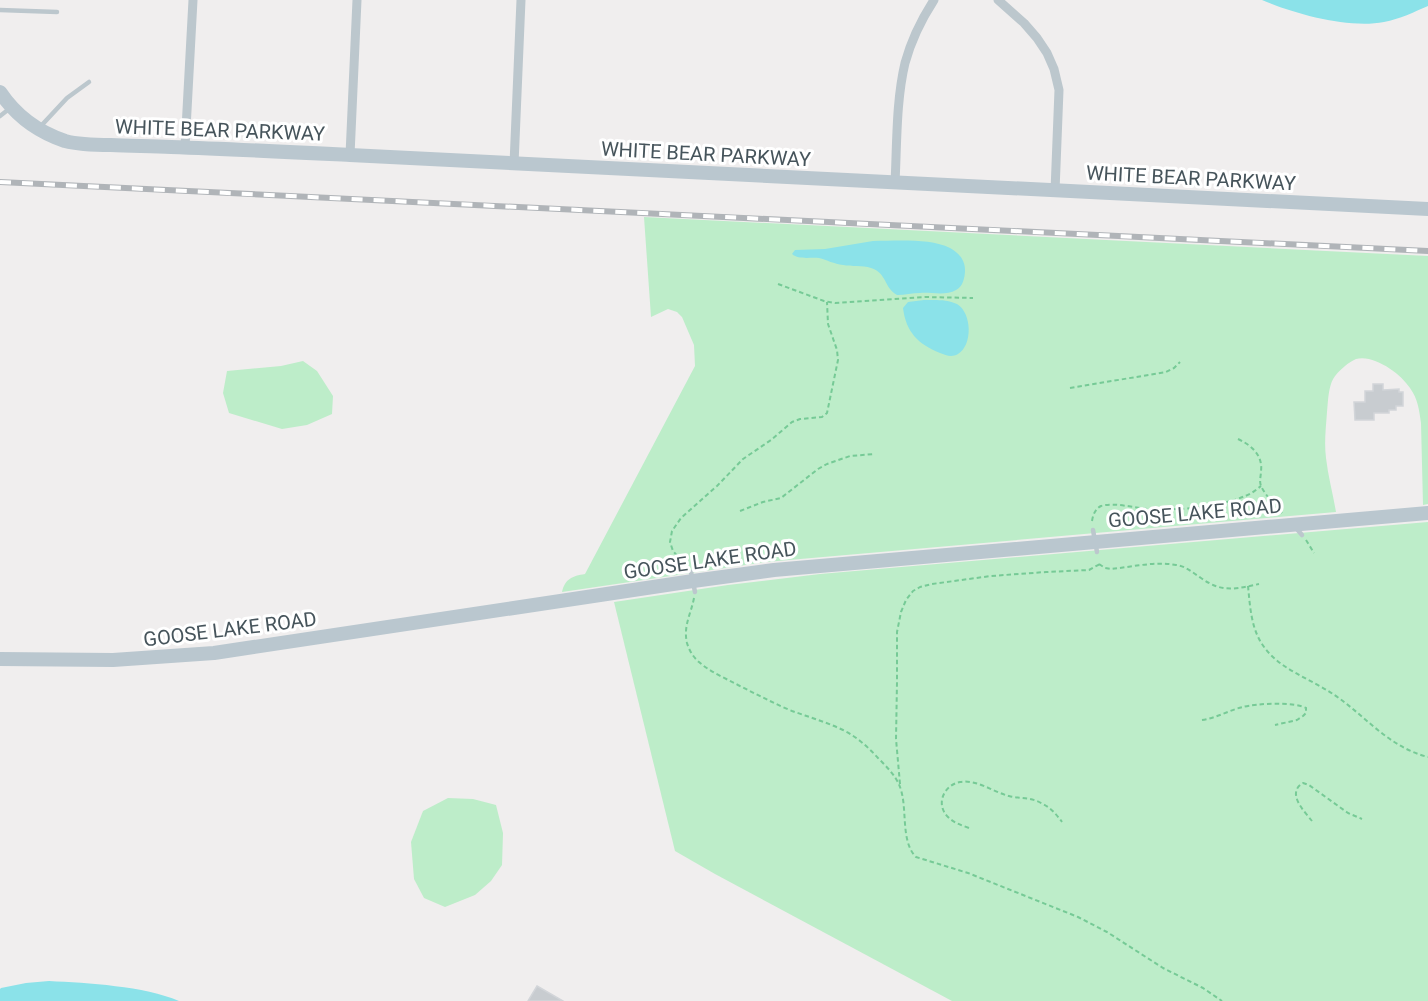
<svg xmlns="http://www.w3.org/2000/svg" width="1428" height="1001" viewBox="0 0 1428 1001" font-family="Roboto,sans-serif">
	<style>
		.green { fill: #bdedc9 }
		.water { fill: #8be2e9 }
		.building { fill: #c8ccd0; stroke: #d2d5d9; stroke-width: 1.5 }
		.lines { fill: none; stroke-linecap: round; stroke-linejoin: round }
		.path { stroke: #76ca96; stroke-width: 2; stroke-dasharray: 4.5 3; stroke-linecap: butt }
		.lane { stroke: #bcc7cd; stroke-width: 4.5 }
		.street { stroke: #bcc7cd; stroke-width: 9 }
		.secondary { stroke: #bac7cf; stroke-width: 14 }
		.rail-casing { stroke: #b0b4b8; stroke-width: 6 }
		.rail { stroke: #fff; stroke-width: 4; stroke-dasharray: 11; stroke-linecap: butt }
		.labels { text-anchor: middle; stroke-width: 6; stroke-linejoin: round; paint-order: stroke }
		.street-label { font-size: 20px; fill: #46545b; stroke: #fff }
	</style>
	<rect width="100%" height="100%" fill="#f0eeee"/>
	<g class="green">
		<path d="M644 217 1428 256V504L1423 505 1421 423C1419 410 1418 399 1410 388 1401 374 1374 354 1356 359 1352 361 1348 363 1345 366 1339 371 1333 377 1331 384 1328 393 1328 403 1327 412 1326 427 1324 442 1326 458 1328 476 1333 494 1336 512L766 562 562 592C565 579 572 576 585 574L695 366 694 345 682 317 677 312 668 309 651 317Z"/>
		<polygon points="303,361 317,371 333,396 332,414 307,425 282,429 229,413 223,393 227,371 281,366"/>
		<polygon points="1428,522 1428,1001 952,1001 715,874 675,851 614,602 728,585 820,574"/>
		<polygon points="448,798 473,799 496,805 503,833 502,865 491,881 475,895 445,907 424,898 414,879 411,842 423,811"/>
	</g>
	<g class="water">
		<path d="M1262 0H1428V6C1414 12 1400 19 1384 22 1349 29 1294 14 1262 0Z"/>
		<path d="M873 241C895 241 930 238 950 248 959 253 965 260 965 270 965 277 963 287 956 290 946 296 931 292 920 293 912 293 905 295 897 295 884 288 887 273 871 268 862 265 852 267 843 265 834 264 827 260 819 258 810 257 799 260 792 254L795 250 825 249Z"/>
		<path d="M924 300C935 300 947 299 957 304 972 313 973 345 958 354 951 358 946 355 940 353 918 344 906 332 903 308L908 302Z"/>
		<path d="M49 981C88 983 144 986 179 1001H0V989L1 988 26 983Z"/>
	</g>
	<g class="building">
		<polygon points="1373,384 1383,384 1383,390 1399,389 1399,392 1403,392 1403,406 1396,406 1396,410 1389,410 1389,413 1374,413 1374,420 1355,420 1354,402 1365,402 1365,391 1373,391"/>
		<polygon points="537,986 563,1001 528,1001"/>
	</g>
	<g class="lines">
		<g class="path">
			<polyline points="778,284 824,301 835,303 925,297 973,298"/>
			<polyline points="1070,388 1166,372 1174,368 1180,362"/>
			<path d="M1238 439C1251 445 1263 455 1261 471 1261 476 1259 481 1261 486 1265 495 1275 505 1282 513"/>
			<polyline points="740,511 763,502 781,498 818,469 827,464 850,456 874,454"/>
			<path d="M1092 521C1093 515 1095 509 1101 506 1114 502 1135 508 1148 509 1175 511 1220 507 1245 496 1251 494 1256 490 1261 486"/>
			<polyline points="1306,540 1314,553"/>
			<path d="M1099 564 1105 568 1111 569C1132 567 1155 561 1176 565 1186 566 1193 573 1201 578 1222 593 1235 589 1259 584"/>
			<polyline points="687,567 673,551 670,542 672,531 681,518 717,486 743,459 771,440 792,422 800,419 822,417 827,413 838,360 837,350 828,324 827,302"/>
			<path d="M1248 586C1250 606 1251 627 1262 644 1278 669 1309 678 1333 694 1366 716 1388 747 1428 757"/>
			<path d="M694 598C691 614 683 626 687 643 689 650 693 657 699 662 710 672 725 678 738 685 756 694 773 703 792 711 809 717 826 722 843 730 857 737 868 747 878 758 887 767 896 776 900 787 908 808 900 841 916 857L968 873 1078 917 1107 932 1163 968 1203 988 1222 1001"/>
			<path d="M1202 720C1217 718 1229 710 1243 707 1257 703 1295 702 1306 708V713L1303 716 1297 720 1275 725"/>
			<polyline points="900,784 896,739 897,682 897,632 901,612 906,600 913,591 920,587 932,584 991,576 1046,572 1089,570 1100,564"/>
			<path d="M1312 821C1304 811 1286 793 1303 783L1309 785 1348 813 1362 819"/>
			<path d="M969 828C961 825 954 823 948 817 935 804 944 785 960 782 977 779 993 792 1009 796 1020 799 1031 797 1041 803 1050 807 1056 814 1062 822"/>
		</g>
		<g class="lane">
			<polyline points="0,10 57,12"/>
			<polyline points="0,116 9,109"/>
			<polyline points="40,127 67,98 89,82"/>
			<polyline points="1296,528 1302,535"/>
			<polyline points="1093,530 1097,552"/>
			<polyline points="691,572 695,592"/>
		</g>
		<g class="street">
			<polyline points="998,0 1024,23 1037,38 1047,53 1054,69 1059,90 1055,191"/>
			<polyline points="185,147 193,0"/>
			<polyline points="350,155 357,0"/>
			<polyline points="514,164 521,0"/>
			<path d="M895 183C897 144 896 101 905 63 911 41 921 20 934 0"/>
		</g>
		<g class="secondary">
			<path d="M0 92C16 116 38 132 65 141 80 145 96 145 111 145 131 146 151 146 171 147 231 149 290 152 350 155L1428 209"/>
			<polyline points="0,659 113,660 214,653 693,581 774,570 1428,513"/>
		</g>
		<g class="rail-casing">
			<polyline id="rail" points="0,182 1428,251"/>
		</g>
		<use href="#rail" class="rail"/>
	</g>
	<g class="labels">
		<g class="street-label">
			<text transform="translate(220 130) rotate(2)" y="7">WHITE BEAR PARKWAY</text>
			<text transform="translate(706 154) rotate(3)" y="7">WHITE BEAR PARKWAY</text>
			<text transform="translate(1191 178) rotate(3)" y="7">WHITE BEAR PARKWAY</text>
			<text transform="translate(1195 513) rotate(-5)" y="7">GOOSE LAKE ROAD</text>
			<text transform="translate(710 560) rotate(-8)" y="7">GOOSE LAKE ROAD</text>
			<text transform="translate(230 629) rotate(-7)" y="7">GOOSE LAKE ROAD</text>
		</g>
	</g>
</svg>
